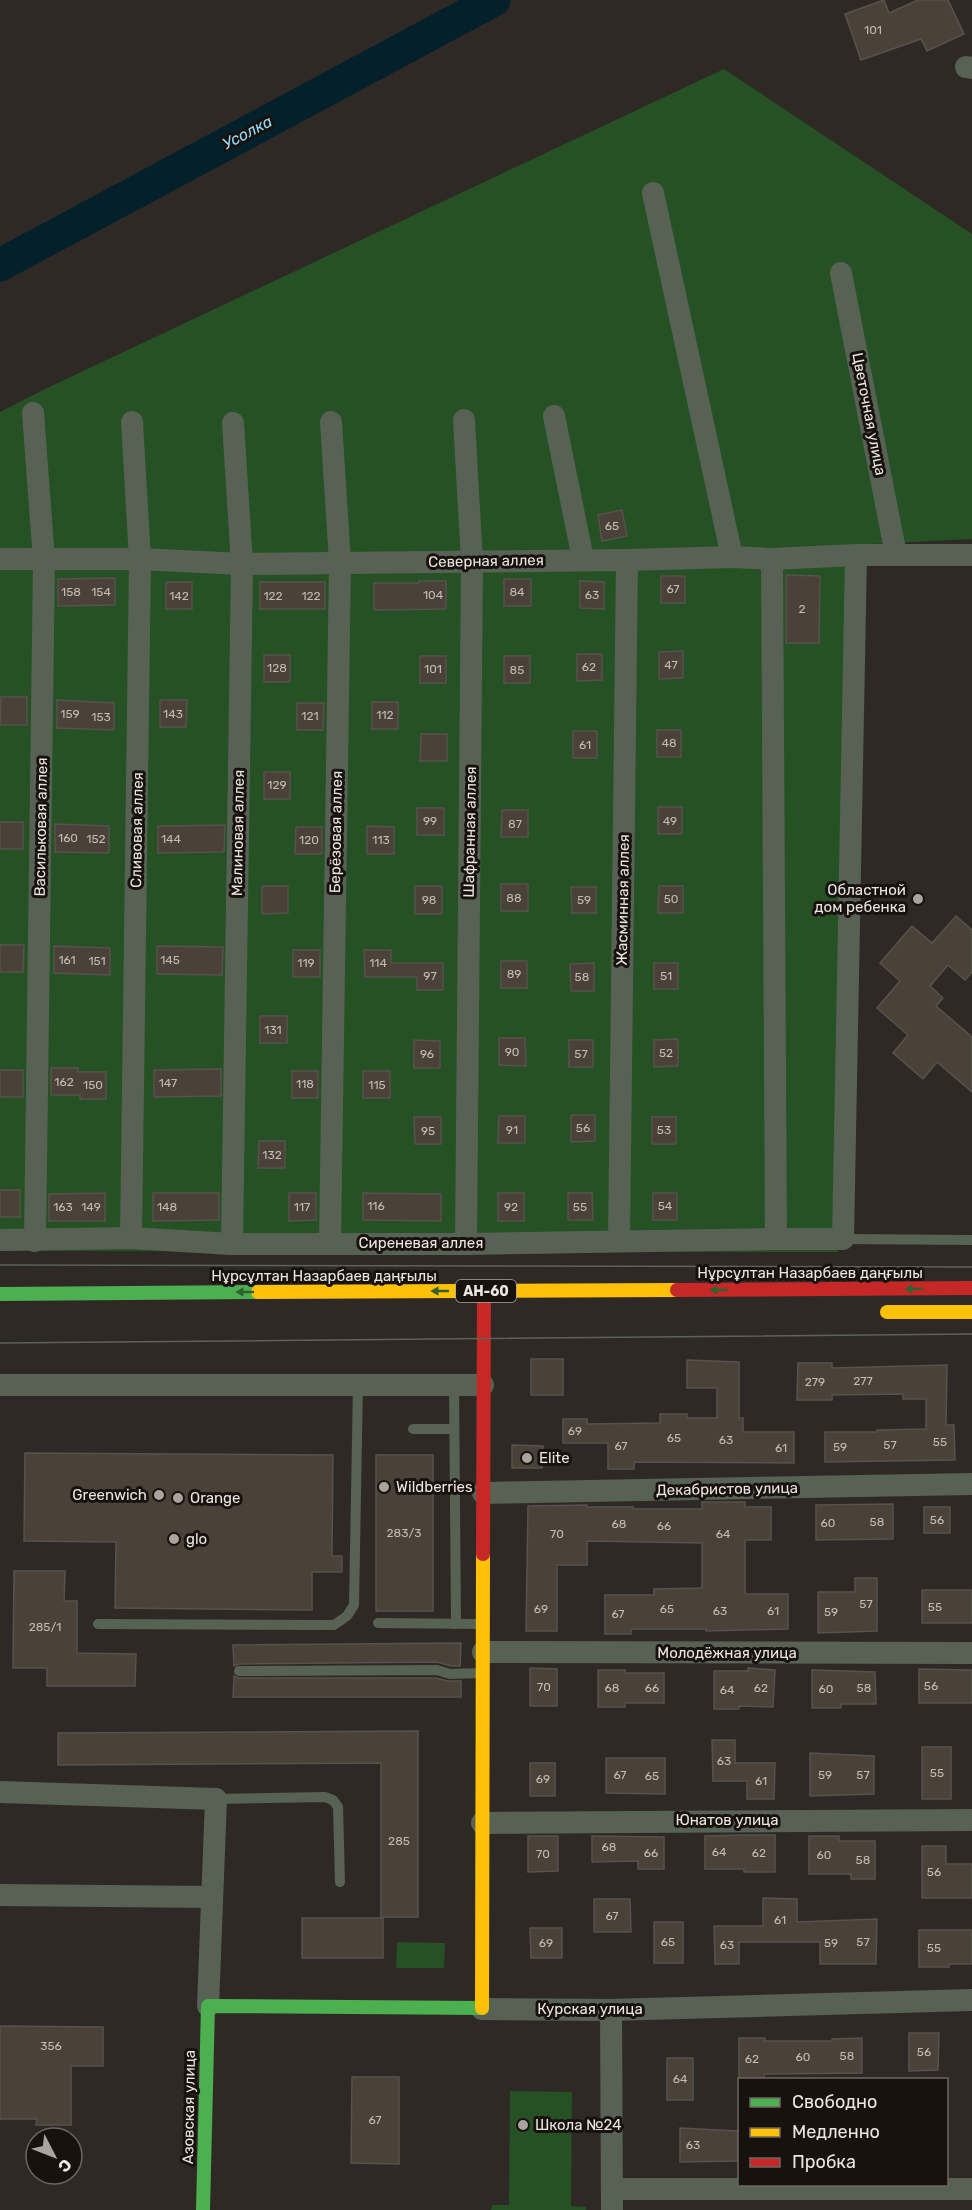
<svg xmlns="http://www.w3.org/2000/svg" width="972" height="2210" viewBox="0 0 972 2210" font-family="Rubik,sans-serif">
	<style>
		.green { fill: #255125 }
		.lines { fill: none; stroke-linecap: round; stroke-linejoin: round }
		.river { stroke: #04212b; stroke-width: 33 }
		.building { fill: #4a4238; stroke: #57524d; stroke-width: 1.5 }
		.lane { stroke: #576255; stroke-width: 10 }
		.street { stroke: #576255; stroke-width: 22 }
		.fast { stroke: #4caf50; stroke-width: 14 }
		.slow { stroke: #ffc107; stroke-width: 14 }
		.jam { stroke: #c62828; stroke-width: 14 }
		.tram { stroke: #5f625a; stroke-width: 1.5 }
		.oneway { fill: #326030 }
		.poi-dot { fill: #aaa39e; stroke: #18120f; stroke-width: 2 }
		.labels { text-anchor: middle; stroke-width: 6; stroke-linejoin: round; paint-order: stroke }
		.number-label { font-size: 12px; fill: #c4bcb5 }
		.shield { fill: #18120f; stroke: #ada6a1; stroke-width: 1.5 }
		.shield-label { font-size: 14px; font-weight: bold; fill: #ede5df }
		.street-label { font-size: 15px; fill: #ede5df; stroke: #18120f }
		.poi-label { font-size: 15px; fill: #ede5df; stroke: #18120f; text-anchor: start }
		.water-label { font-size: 16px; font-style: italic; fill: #94ddfb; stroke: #18120f }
	</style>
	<rect width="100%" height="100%" fill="#2f2925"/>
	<g class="green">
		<polygon points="724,69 972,234 972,539 850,545 838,1252 0,1251 0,412 45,389"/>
		<polygon points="397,1942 445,1943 444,1968 396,1968"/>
		<polygon points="510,2091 572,2092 571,2206 586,2207 586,2210 491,2210 492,2205 509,2205"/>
	</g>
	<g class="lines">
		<polyline class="river" points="0,265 494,0"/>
	</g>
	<g class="building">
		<polygon points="884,0 889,13 918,0 948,0 964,34 927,51 921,39 861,60 845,14"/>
		<polygon points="622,510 627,536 602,541 598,515"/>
		<polygon points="786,575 820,576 819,643 786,643"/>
		<rect x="661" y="576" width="24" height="27"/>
		<polygon points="115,578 115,605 58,606 58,579"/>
		<rect x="504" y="579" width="27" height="27"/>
		<polygon points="419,581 446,581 446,609 374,610 374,583 419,583"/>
		<polygon points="580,581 604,582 604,609 580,608"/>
		<rect x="166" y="582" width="26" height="27"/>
		<rect x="260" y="582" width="65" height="27"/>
		<polygon points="683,651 683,678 659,679 659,652"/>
		<polygon points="577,654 602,654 602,680 577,681"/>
		<rect x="264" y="655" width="26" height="27"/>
		<rect x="420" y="656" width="26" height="27"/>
		<rect x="504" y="656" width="26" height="27"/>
		<polygon points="1,697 27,697 27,725 0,725"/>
		<polygon points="57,700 114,703 114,730 57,728"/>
		<polygon points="160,700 187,700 186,727 160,727"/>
		<rect x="372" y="702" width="26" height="27"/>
		<polygon points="297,703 324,703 323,730 297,730"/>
		<rect x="657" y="730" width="24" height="27"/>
		<rect x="573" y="731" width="24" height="27"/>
		<polygon points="421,734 447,734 447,761 420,761"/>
		<rect x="264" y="772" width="26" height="27"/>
		<rect x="658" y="807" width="24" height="27"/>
		<rect x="417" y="808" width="27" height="27"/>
		<polygon points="502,810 528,810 528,837 501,837"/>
		<rect x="0" y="822" width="23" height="27"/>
		<polygon points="55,824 109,826 109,853 55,852"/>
		<polygon points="225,825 224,852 158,853 158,826"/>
		<polygon points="367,826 394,827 394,854 367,854"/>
		<polygon points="296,827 322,827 322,854 295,854"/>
		<rect x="501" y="884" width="27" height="27"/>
		<polygon points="262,886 288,886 288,913 262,914"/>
		<rect x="415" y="886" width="27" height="28"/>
		<polygon points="659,886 683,886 683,913 658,913"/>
		<polygon points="571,887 596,887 596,913 572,913"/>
		<polygon points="956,916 972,930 972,972 965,980 948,965 930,986 943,998 936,1006 972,1037 972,1092 937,1062 923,1079 893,1053 908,1035 877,1008 900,981 880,963 912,926 932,943"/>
		<polygon points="0,945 24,945 23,972 0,972"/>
		<polygon points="54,946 110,948 110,975 54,973"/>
		<polygon points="157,946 223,947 222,975 157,974"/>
		<rect x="293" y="950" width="27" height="27"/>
		<polygon points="364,950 391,950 391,963 443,963 443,990 417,990 417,977 365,977"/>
		<rect x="501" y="961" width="26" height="27"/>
		<polygon points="594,963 594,991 571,991 570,964"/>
		<rect x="654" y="963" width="24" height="26"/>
		<rect x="260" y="1016" width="27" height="27"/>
		<polygon points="499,1038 525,1038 526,1066 499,1065"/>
		<polygon points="678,1039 678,1066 654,1067 654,1040"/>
		<polygon points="414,1040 440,1041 440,1068 414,1068"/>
		<rect x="569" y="1040" width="24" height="27"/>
		<polygon points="51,1068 78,1068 78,1072 106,1072 106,1099 80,1099 80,1095 51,1095"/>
		<polygon points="221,1069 221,1096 154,1097 154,1070"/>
		<rect x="0" y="1070" width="23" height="27"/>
		<rect x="292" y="1071" width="26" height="27"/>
		<rect x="363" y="1071" width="27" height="27"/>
		<polygon points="571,1115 595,1115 595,1141 571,1142"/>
		<polygon points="499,1116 525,1116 525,1143 498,1143"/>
		<polygon points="414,1117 441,1117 441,1144 415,1144"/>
		<rect x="652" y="1117" width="24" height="27"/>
		<polygon points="259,1141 285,1141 285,1168 258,1168"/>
		<rect x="0" y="1190" width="20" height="27"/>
		<polygon points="105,1193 105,1221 49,1221 49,1194"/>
		<polygon points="153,1193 219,1193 219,1220 153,1221"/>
		<polygon points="289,1193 316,1193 316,1220 289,1221"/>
		<polygon points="363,1193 441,1194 441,1221 363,1220"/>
		<rect x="498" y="1193" width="26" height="28"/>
		<polygon points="568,1193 592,1193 593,1220 568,1220"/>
		<rect x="653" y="1193" width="24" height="27"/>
		<rect x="531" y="1359" width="32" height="36"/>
		<polygon points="687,1360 739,1362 739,1418 743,1418 743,1432 794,1432 794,1463 634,1462 634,1469 608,1469 608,1443 563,1443 563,1419 587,1419 587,1424 660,1423 660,1414 687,1414 687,1418 717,1418 717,1388 687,1388"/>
		<polygon points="798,1363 832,1363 832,1368 947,1365 946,1425 954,1425 955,1460 825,1462 825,1432 877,1432 877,1430 926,1429 926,1399 903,1399 903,1394 832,1395 832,1400 797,1400"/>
		<polygon points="512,1445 543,1446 542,1468 512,1468"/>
		<polygon points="25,1453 333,1455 332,1556 342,1556 342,1572 312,1572 312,1610 115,1608 116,1542 24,1541"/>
		<rect x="376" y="1455" width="57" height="156"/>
		<polygon points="702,1502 745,1502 745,1507 771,1507 771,1540 745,1540 745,1594 788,1594 788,1629 706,1631 706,1629 631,1629 631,1634 605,1634 605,1595 654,1595 654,1589 702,1588 702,1543 587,1541 587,1565 557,1565 557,1631 526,1631 528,1506 587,1505 587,1507 633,1507 633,1509 702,1509"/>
		<polygon points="893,1504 893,1539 816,1540 816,1505"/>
		<rect x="924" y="1507" width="26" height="26"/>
		<polygon points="14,1571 65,1571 64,1601 77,1601 77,1653 136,1654 135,1686 47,1686 47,1668 13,1668"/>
		<polygon points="855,1578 877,1578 877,1631 818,1633 818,1592 855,1592"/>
		<rect x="922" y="1590" width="50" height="33"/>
		<polygon points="461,1643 460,1666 451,1666 437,1662 239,1664 234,1666 233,1645"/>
		<polygon points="530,1668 557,1669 557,1706 530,1706"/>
		<polygon points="748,1668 775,1670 773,1707 739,1706 739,1709 714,1709 714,1671 748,1671"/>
		<polygon points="919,1669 972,1670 972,1703 919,1703"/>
		<polygon points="598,1670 625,1670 625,1673 664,1673 664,1703 625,1703 625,1707 598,1707"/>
		<polygon points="812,1670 875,1672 876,1704 841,1704 841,1708 812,1708"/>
		<polygon points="234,1676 239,1678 436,1678 448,1681 461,1681 461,1697 233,1697"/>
		<polygon points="418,1731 418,1917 381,1917 381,1763 58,1765 58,1733"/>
		<polygon points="712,1740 735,1740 735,1763 775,1763 774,1799 747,1799 747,1781 713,1781"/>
		<rect x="922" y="1747" width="29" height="52"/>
		<polygon points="810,1753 874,1756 874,1794 810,1796"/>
		<polygon points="606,1758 665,1758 665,1794 606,1793"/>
		<rect x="530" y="1763" width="25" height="33"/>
		<polygon points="743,1835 775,1835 775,1872 744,1872 744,1869 705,1869 705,1836"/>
		<polygon points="528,1836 558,1836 558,1871 528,1872"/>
		<polygon points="592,1836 664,1837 664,1869 638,1869 638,1861 592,1862"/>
		<polygon points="809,1836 839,1836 839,1841 875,1841 875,1879 851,1879 851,1874 809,1874"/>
		<polygon points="922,1846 946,1846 946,1864 972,1864 972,1898 922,1898"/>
		<polygon points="763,1898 797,1899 797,1922 877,1919 876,1964 820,1964 820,1942 739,1942 739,1964 715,1964 714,1926 763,1926"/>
		<polygon points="594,1899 630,1899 631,1932 594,1932"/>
		<rect x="302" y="1918" width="81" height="40"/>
		<rect x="654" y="1922" width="29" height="41"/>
		<polygon points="530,1928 562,1928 562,1958 531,1958"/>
		<polygon points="919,1930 972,1930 972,1964 949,1964 949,1967 919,1967"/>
		<polygon points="0,2026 103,2027 103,2066 71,2066 71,2125 36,2125 37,2119 0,2119"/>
		<polygon points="909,2033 939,2033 938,2070 909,2071"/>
		<polygon points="739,2038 765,2038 764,2041 832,2041 832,2039 862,2038 862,2073 764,2074 764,2079 739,2079"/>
		<rect x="667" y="2058" width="26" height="42"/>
		<polygon points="352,2077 399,2077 399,2164 351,2163"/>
		<polygon points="680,2128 738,2131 738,2161 680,2162"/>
	</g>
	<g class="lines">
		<g class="lane">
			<polyline points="843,1239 972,1240"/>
			<polyline points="454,1384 456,1624"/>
			<polyline points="413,1429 454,1429"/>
			<polyline points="378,1623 479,1624"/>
			<polyline points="98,1624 334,1625 347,1616 354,1605 358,1384"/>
			<polyline points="239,1671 437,1670 450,1674 481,1673"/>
			<polyline points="216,1799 325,1797 333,1800 338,1807 340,1882"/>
		</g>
		<g class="street">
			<polyline points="966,67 972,68"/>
			<polyline points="653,193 732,557"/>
			<polyline points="841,273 896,555"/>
			<polyline points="33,413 44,560 35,1241"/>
			<polyline points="554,416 583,559"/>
			<polyline points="464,420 472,562 466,1244"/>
			<polyline points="0,559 140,559 242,564 627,560 732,557 772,559 856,555 972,555"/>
			<polyline points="772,559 776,1239"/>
			<polyline points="131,1238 140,559 132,422"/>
			<polyline points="0,1240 131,1238 232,1244 466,1244 776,1239 843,1239 856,555"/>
			<polyline points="619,1241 627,560"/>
			<polyline points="330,1243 340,562 331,422"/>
			<polyline points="232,1244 242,564 233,423"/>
			<polyline points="0,1385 483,1385"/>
			<polyline points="483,1493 972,1484"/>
			<polyline points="483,1652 972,1653"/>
			<polyline points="0,1792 216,1799 208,2006"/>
			<polyline points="482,1823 972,1820"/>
			<polyline points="0,1895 212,1897"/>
			<polyline points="482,2009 611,2010 972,2000"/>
			<polyline points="611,2010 612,2210"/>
			<polyline points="612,2189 972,2189"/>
		</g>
		<g class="fast">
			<polyline points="0,1294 258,1292"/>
			<polyline points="203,2210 208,2006 482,2008"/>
		</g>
		<g class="slow">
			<polyline points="258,1292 677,1290"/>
			<polyline points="887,1312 972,1312"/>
			<polyline points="482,2008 483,1554"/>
		</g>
		<g class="jam">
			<polyline points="677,1290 972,1288"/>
			<polyline points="483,1554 484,1291"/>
		</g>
		<g class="tram">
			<polyline points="0,1265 972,1267"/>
			<polyline points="0,1343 972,1334"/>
		</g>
	</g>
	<defs><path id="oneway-solid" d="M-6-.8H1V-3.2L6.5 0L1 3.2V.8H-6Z" transform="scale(1.5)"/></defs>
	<g class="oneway">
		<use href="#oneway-solid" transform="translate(914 1289) rotate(180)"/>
		<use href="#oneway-solid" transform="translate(719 1290) rotate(180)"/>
		<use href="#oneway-solid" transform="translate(440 1291) rotate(180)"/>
		<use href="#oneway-solid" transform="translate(245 1292) rotate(180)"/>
	</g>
	<g class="poi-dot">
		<circle cx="918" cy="899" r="6"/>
		<circle cx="527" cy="1458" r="6"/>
		<circle cx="384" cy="1487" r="6"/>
		<circle cx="159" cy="1495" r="6"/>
		<circle cx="178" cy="1498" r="6"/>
		<circle cx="174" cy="1539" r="6"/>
		<circle cx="523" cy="2125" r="6"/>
	</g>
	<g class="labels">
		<g class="number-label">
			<text x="873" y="34">101</text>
			<text x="612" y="530">65</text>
			<text x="673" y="593">67</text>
			<text x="71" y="596">158</text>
			<text x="101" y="596">154</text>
			<text x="517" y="596">84</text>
			<text x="433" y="599">104</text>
			<text x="592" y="599">63</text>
			<text x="179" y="600">142</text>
			<text x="273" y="600">122</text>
			<text x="311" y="600">122</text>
			<text x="802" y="613">2</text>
			<text x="671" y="669">47</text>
			<text x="589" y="671">62</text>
			<text x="277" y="672">128</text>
			<text x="433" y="673">101</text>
			<text x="517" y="674">85</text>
			<text x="70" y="718">159</text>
			<text x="173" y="718">143</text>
			<text x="385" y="719">112</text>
			<text x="310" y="720">121</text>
			<text x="101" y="721">153</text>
			<text x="669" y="747">48</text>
			<text x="585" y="749">61</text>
			<text x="277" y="789">129</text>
			<text x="430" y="825">99</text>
			<text x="670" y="825">49</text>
			<text x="515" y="828">87</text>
			<text x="68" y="842">160</text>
			<text x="96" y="843">152</text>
			<text x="171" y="843">144</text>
			<text x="309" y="844">120</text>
			<text x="381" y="844">113</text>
			<text x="514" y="902">88</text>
			<text x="671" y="903">50</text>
			<text x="429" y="904">98</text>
			<text x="584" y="904">59</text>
			<text x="67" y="964">161</text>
			<text x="170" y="964">145</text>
			<text x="97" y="965">151</text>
			<text x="306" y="967">119</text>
			<text x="378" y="967">114</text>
			<text x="514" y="978">89</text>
			<text x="430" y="980">97</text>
			<text x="666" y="980">51</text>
			<text x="582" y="981">58</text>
			<text x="273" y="1034">131</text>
			<text x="512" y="1056">90</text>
			<text x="666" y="1057">52</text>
			<text x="427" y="1058">96</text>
			<text x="581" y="1058">57</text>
			<text x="64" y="1086">162</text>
			<text x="168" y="1087">147</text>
			<text x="305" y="1088">118</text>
			<text x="93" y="1089">150</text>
			<text x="377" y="1089">115</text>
			<text x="583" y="1132">56</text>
			<text x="512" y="1134">91</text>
			<text x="664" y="1134">53</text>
			<text x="428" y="1135">95</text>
			<text x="272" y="1159">132</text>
			<text x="376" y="1210">116</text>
			<text x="665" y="1210">54</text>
			<text x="63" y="1211">163</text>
			<text x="91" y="1211">149</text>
			<text x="167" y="1211">148</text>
			<text x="302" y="1211">117</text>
			<text x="511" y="1211">92</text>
			<text x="580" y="1211">55</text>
			<text x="863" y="1385">277</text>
			<text x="815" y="1386">279</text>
			<text x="575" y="1435">69</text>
			<text x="674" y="1442">65</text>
			<text x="726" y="1444">63</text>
			<text x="940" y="1446">55</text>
			<text x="890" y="1449">57</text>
			<text x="621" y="1450">67</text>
			<text x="840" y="1451">59</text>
			<text x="781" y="1452">61</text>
			<text x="937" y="1524">56</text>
			<text x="877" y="1526">58</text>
			<text x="828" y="1527">60</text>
			<text x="619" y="1528">68</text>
			<text x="664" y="1530">66</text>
			<text x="404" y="1537">283/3</text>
			<text x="557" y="1538">70</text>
			<text x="723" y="1538">64</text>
			<text x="866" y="1608">57</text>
			<text x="935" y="1611">55</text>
			<text x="541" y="1613">69</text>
			<text x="667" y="1613">65</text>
			<text x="720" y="1615">63</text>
			<text x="773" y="1615">61</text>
			<text x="831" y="1616">59</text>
			<text x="618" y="1618">67</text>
			<text x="45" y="1631">285/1</text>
			<text x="931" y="1690">56</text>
			<text x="544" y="1691">70</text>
			<text x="612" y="1692">68</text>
			<text x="652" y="1692">66</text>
			<text x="761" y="1692">62</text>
			<text x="864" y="1692">58</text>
			<text x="826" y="1693">60</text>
			<text x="727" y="1694">64</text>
			<text x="724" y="1765">63</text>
			<text x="937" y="1777">55</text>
			<text x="620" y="1779">67</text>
			<text x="825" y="1779">59</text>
			<text x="863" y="1779">57</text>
			<text x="652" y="1780">65</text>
			<text x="543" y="1783">69</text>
			<text x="761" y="1785">61</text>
			<text x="399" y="1845">285</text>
			<text x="609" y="1851">68</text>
			<text x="719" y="1856">64</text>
			<text x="651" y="1857">66</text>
			<text x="759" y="1857">62</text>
			<text x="543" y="1858">70</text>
			<text x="824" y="1859">60</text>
			<text x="863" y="1864">58</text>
			<text x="934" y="1876">56</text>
			<text x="612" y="1920">67</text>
			<text x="780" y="1924">61</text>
			<text x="668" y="1946">65</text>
			<text x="863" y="1946">57</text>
			<text x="546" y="1947">69</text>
			<text x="831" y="1947">59</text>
			<text x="727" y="1949">63</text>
			<text x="934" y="1952">55</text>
			<text x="51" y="2050">356</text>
			<text x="924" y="2056">56</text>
			<text x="847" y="2060">58</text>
			<text x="803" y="2061">60</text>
			<text x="752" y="2063">62</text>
			<text x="680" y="2083">64</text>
			<text x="375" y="2124">67</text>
			<text x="693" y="2149">63</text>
		</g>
		<rect class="shield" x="456" y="1280" width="60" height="22" rx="4.5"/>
		<g class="shield-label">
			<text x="486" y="1296">АН-60</text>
		</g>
		<g class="street-label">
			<text transform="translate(869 414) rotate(79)" y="5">Цветочная улица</text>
			<text transform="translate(486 561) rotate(-1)" y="5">Северная аллея</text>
			<text transform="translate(41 827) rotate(-89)" y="5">Васильковая аллея</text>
			<text transform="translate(137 830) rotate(-89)" y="5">Сливовая аллея</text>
			<text transform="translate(336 832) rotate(-89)" y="5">Берёзовая аллея</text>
			<text transform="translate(470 832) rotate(-89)" y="5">Шафранная аллея</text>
			<text transform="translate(238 833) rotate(-89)" y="5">Малиновая аллея</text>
			<text transform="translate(623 900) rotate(-89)" y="5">Жасминная аллея</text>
			<text x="421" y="1248">Сиреневая аллея</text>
			<text x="810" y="1278">Нұрсұлтан Назарбаев даңғылы</text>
			<text x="324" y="1281">Нұрсұлтан Назарбаев даңғылы</text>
			<text transform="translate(727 1489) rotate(-1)" y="5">Декабристов улица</text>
			<text x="727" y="1658">Молодёжная улица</text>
			<text x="727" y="1825">Юнатов улица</text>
			<text x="590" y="2014">Курская улица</text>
			<text transform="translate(189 2107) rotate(-89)" y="5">Азовская улица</text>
		</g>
		<g class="poi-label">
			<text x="906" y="895" text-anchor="end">Областной<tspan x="906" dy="17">дом ребенка</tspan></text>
			<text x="539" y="1463">Elite</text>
			<text x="396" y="1492">Wildberries</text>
			<text x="147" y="1500" text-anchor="end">Greenwich</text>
			<text x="190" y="1503">Orange</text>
			<text x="186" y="1544">glo</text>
			<text x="535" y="2130">Школа №24</text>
		</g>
		<g class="water-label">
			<text transform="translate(247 132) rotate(-28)" y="6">Усолка</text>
		</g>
	</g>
	<rect x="738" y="2078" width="210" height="108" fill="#18120f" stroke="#6d6662" stroke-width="1.5"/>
	<rect x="750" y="2098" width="30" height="9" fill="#4caf50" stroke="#6d6662" stroke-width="1.5"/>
	<text x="792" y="2108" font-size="18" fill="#ede5df">Свободно</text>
	<rect x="750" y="2128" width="30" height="9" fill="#ffc107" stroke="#6d6662" stroke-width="1.5"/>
	<text x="792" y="2138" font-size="18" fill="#ede5df">Медленно</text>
	<rect x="750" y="2158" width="30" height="9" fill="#c62828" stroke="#6d6662" stroke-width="1.5"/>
	<text x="792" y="2168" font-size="18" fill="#ede5df">Пробка</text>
	<g transform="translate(54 2156) rotate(132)"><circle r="28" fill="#18120f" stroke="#6d6662" stroke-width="1.5"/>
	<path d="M0-4.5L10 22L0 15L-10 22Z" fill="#aaa39e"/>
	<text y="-9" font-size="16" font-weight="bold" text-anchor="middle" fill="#ede5df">С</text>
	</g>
</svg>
